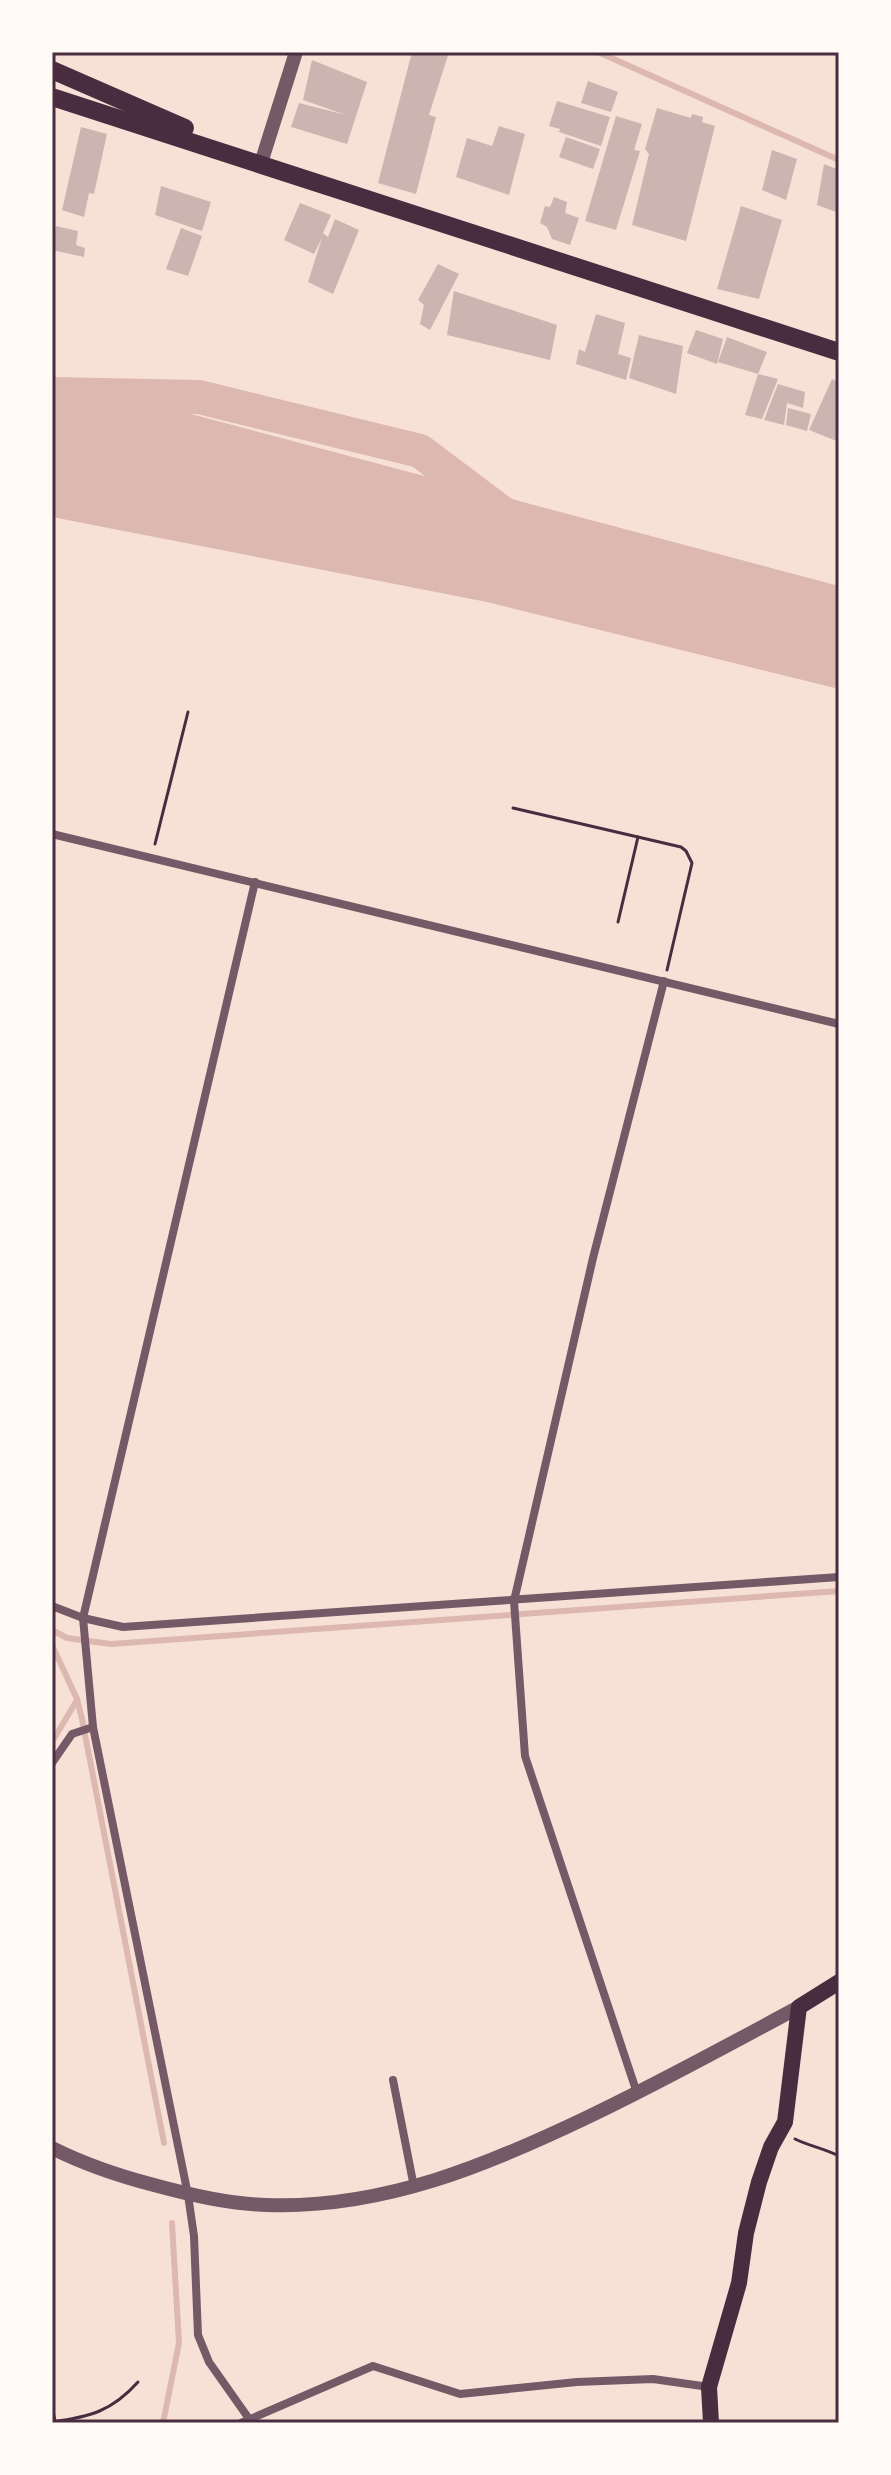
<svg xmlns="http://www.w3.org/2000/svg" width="891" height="2475" viewBox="0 0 891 2475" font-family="'PT Sans Narrow',sans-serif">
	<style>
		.water { fill: #dcb8b0 }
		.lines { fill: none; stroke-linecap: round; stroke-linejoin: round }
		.stream { stroke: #dcb8b0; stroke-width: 6 }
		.river { stroke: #dcb8b0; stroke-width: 34 }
		.building { fill: #ccb4b1 }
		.path { stroke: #4a2c40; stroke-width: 3 }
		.minor { stroke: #755966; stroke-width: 8 }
		.tertiary { stroke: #755966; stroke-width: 14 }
		.secondary { stroke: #4a2c40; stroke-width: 16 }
		.trunk { stroke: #4a2c40; stroke-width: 18 }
		.neatline { fill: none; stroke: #4a2c40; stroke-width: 3 }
	</style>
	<rect width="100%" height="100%" fill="#f7e1d7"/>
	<polygon class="water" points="52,377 839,586 839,689 487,602 52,517"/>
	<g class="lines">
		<g class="stream">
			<polyline points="598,52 839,160"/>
			<polyline points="52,1630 67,1638 111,1644 839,1591"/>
			<polyline points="52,1645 77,1699 82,1719 164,2143"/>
			<polyline points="52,1742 77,1700"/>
			<polyline points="163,2423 179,2343 172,2223"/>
		</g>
		<polyline class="river" points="52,394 199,397 420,451 505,515"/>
	</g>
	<g class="building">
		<polygon points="412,52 449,52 429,115 436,117 416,194 378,183"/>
		<polygon points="312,60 367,82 347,144 291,127 299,103 346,115 303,100"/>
		<polygon points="588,81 618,92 611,112 581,103"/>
		<polygon points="557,101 610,117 601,146 559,132 560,129 549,126"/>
		<polygon points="657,108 691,118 692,114 703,117 702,122 715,126 686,241 632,225 649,154 645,149"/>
		<polygon points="616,116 642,124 634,150 640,151 616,230 585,221"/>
		<polygon points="499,126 525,134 509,195 456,177 467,138 492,146"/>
		<polygon points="81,127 107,134 94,194 89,193 84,217 62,210"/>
		<polygon points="566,137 600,149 593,169 559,157"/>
		<polygon points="772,150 797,159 786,200 762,190"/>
		<polygon points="824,164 839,170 839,213 817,205"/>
		<polygon points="161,186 211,202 202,231 155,215"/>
		<polygon points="554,197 567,202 565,213 579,218 570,245 552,239 547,227 540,223 545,206 550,207"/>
		<polygon points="300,203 331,215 323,233 328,237 335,219 359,230 333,294 308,282 322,238 314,254 284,240"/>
		<polygon points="741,206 782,220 759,299 717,289"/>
		<polygon points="56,226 78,231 76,245 85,248 84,257 52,250"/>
		<polygon points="181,228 202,236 188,276 166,269"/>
		<polygon points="438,264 459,274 430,330 420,324 424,305 418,300"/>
		<polygon points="454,291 557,325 550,360 447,335"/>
		<polygon points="596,314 625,323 618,354 631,358 626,380 576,364 579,349 585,352"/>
		<polygon points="696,330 723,339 717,364 687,353"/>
		<polygon points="639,335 683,346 676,394 629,378"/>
		<polygon points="727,337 767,352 758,374 778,379 762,419 745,415 758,374 718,362"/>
		<polygon points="832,379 839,382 839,442 809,430"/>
		<polygon points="778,384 805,392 803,408 787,403 784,425 764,420"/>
		<polygon points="788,408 811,414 807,431 786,425"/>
	</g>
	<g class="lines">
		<g class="path">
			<polyline points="513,808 681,847 686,851 692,863 667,970"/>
			<polyline points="155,844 188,712"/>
			<polyline points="618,922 638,837"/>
			<path d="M795 2139C809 2146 823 2148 839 2156"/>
			<polyline points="52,2406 55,2421"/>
			<path d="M52 2422C90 2417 112 2411 138 2382"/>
		</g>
		<g class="minor">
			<polyline points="52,834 839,1024"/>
			<polyline points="52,1606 83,1618 123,1627 839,1577"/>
			<polyline points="52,1763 72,1734 93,1727"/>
			<polyline points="393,2080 414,2187"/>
			<polyline points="637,2093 525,1756 514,1601 593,1258 664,981"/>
			<polyline points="241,2423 373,2366 460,2394 577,2382 653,2379 709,2387"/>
			<polyline points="252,2423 209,2362 198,2335 194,2236 188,2195 93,1727 83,1618 255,882"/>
		</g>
		<g class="tertiary">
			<polyline points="261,163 296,52"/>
			<path d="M52 2148C84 2164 119 2176 154 2185 191 2195 229 2204 267 2205 383 2209 488 2165 590 2116 661 2082 730 2044 799 2007"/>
		</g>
		<polyline class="secondary" points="711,2423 709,2387 739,2283 746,2233 759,2182 771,2147 785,2122 799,2007 839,1982"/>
		<g class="trunk">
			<polyline points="52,70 185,128"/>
			<polyline points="52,97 839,352"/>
		</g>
	</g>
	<rect width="891" height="2475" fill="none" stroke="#fffaf5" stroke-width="108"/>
	<rect x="54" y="54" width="783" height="2367" class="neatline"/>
</svg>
